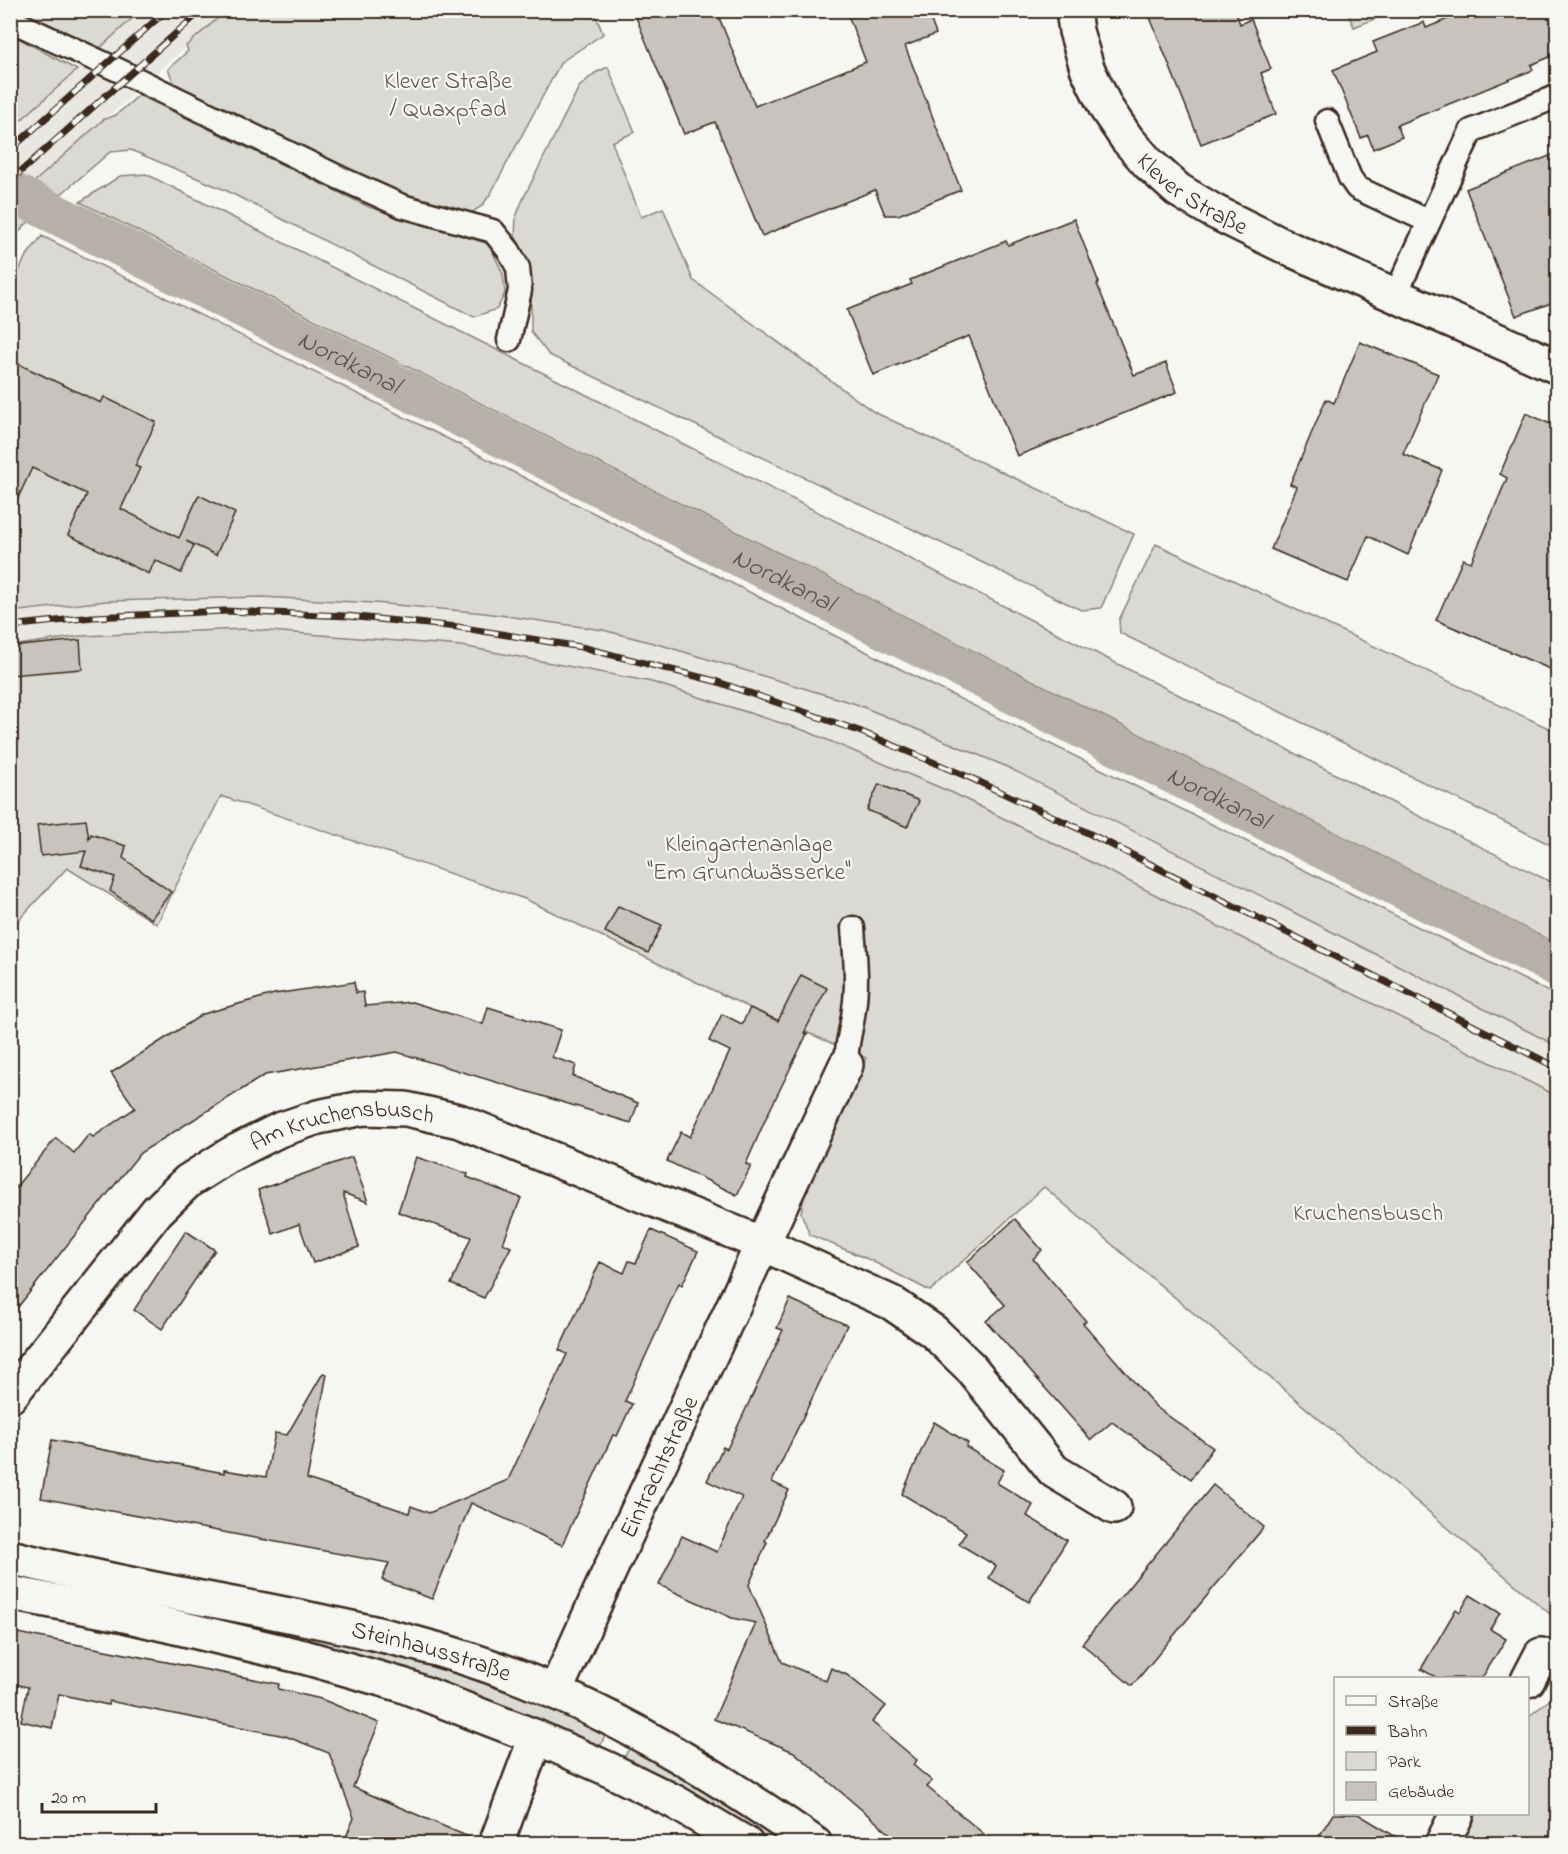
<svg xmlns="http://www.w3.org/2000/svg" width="1568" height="1854" viewBox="0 0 1568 1854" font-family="'Indie Flower',sans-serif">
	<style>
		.built { fill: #e8e7e2 }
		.green { fill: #dad9d3; stroke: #8a8278; stroke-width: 1.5 }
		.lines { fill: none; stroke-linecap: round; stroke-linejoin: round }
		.canal { stroke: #b6b0a9; stroke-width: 40 }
		.building { fill: #c8c3be; stroke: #3b2a1e; stroke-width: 1.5 }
		.lane-casing { stroke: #3b2a1e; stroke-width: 27 }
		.street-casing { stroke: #3b2a1e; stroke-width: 38 }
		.secondary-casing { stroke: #3b2a1e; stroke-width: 38 }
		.lane { stroke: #f6f6f2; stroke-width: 22 }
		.street { stroke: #f6f6f2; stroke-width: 33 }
		.secondary { stroke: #f6f6f2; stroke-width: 33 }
		.rail-casing { stroke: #3b2a1e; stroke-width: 7 }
		.rail { stroke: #f6f6f2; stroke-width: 4.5; stroke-dasharray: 14; stroke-linecap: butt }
		.labels { text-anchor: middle; stroke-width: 4.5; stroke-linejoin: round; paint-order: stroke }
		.park-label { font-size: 24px; fill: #63564b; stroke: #f6f6f2 }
		.street-label { font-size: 24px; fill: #3b2a1e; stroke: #f6f6f2 }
		.water-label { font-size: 26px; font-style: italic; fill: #605248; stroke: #f6f6f2 }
	</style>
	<rect width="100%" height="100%" fill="#f6f6f2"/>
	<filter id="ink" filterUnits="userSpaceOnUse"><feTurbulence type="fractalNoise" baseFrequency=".0167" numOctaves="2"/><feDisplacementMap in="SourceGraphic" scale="12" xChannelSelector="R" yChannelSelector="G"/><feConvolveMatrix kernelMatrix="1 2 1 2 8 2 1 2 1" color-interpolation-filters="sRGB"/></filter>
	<g filter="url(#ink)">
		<g class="built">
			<polygon points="140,11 226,11 11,203 11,129 77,70"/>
			<polygon points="262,597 374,603 485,613 603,630 661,645 856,704 1005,767 1557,1046 1557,1096 953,793 806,731 652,682 461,646 244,629 81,636 11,646 10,612 106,601"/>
		</g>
		<g class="green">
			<polygon points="21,11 140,11 100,48"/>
			<polygon points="226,11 594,11 603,34 561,62 491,193 482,206 471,213 387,189 175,86 168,69 188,51 186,46"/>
			<polygon points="1347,11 1395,11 1354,27"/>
			<polygon points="11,34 77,70 11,129"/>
			<polygon points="608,67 635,132 612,142 641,217 663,208 693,280 874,412 1134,534 1101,608 1081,610 549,355 531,332 531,286 525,255 515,236 516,217 523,199 579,87 595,73"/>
			<polygon points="139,95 369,207 489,244 503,274 505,293 497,309 474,317 225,190 131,150 110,152 23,227 11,244 11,203 103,120 116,115"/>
			<polygon points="146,174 569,386 1347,780 1557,885 1557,944 80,202 120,176"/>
			<polygon points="42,236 458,444 924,681 1557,996 1557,1046 1005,766 856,704 661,645 603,630 485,613 374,603 262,597 106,601 11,612 11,288 25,258"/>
			<polygon points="1156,544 1557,732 1557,848 1120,633 1119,620"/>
			<polygon points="244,629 462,646 652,682 806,731 953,793 1557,1096 1557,1620 1044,1187 930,1291 870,1260 810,1235 801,1213 804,1196 866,1058 750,1008 525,899 221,796 157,924 67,868 11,928 11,646 81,636"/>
			<polygon points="10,1567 308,1630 508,1686 606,1733 600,1747 506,1707 409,1674 11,1582"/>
			<polygon points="1557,1694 1557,1843 1462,1843 1477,1814 1528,1814 1528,1717"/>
			<polygon points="630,1747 744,1812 789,1843 771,1843 736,1819 624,1758"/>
		</g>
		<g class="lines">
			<path class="canal" id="s1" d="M10 191 1558 967"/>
		</g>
		<g class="building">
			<polygon points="633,10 716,10 755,106 866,62 846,10 927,10 936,34 905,46 961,190 898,215 885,215 875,190 762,236 715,122 684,134"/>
			<polygon points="1147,10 1235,10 1240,24 1251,19 1271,69 1261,73 1276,114 1201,144"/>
			<polygon points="1470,10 1557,10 1557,54 1531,65 1533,70 1397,125 1402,137 1373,149 1368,135 1361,138 1333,70 1377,52 1373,42 1424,22 1426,28"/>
			<polygon points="1557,153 1557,301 1516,316 1466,189"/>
			<polygon points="1074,219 1099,283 1097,284 1134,375 1166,363 1177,392 1017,456 969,336 873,375 847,310 912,284 910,280 1006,241 1008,245"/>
			<polygon points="1360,342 1438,374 1403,454 1442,470 1408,555 1368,536 1348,582 1271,549 1297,487 1290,484 1326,399 1334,403"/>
			<polygon points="10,360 101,403 104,397 156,422 135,466 140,468 121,509 179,538 199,495 235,513 216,555 186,541 194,545 181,573 155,560 149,574 68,535 87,494 32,468 10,515"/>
			<polygon points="1526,413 1557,427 1557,672 1436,620 1463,559 1471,562 1483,535 1507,478 1500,474"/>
			<polygon points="80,640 82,669 10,675 10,647"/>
			<polygon points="879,784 919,801 907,827 867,810"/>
			<polygon points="86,820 89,839 91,834 126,846 123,858 171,892 151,919 110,891 115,877 81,866 86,851 41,856 37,825"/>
			<polygon points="618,906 662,925 648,953 605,932"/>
			<polygon points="801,975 827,988 804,1033 807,1034 766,1118 746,1164 751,1166 737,1195 667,1161 681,1132 690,1137 730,1051 709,1041 722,1014 742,1024 750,1008 778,1021"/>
			<polygon points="354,982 356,993 363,992 365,1006 412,1002 483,1024 488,1007 561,1030 552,1057 576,1065 573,1076 638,1103 631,1123 397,1052 265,1075 140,1153 10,1317 10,1194 56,1138 74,1153 89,1134 93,1137 135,1108 111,1073 203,1014 274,994"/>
			<polygon points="352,1157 368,1202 343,1193 359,1247 313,1263 299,1224 273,1234 258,1190"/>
			<polygon points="416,1157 468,1174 467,1177 521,1198 503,1243 511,1247 484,1298 451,1284 471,1237 398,1212"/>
			<polygon points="1015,1219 1042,1250 1033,1259 1086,1321 1083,1323 1156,1407 1213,1448 1191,1479 1112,1422 1091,1440 986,1321 1005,1305 967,1262"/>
			<polygon points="651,1230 698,1251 682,1285 679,1283 625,1401 632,1404 617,1436 613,1435 562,1545 471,1503 432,1599 382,1580 389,1563 41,1498 52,1440 224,1473 224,1470 266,1477 275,1433 287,1435 323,1373 327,1374 307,1479 409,1513 411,1506 429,1513 508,1480 567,1354 559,1350 600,1262 624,1273 629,1261 636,1263"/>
			<polygon points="186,1231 215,1250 162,1329 134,1310"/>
			<polygon points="790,1299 847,1325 772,1482 789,1490 765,1541 767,1542 749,1585 782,1662 826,1681 831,1668 847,1675 886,1706 872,1722 917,1760 913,1765 932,1781 927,1787 996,1844 902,1844 794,1752 714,1719 756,1623 732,1618 659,1585 682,1536 717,1552 742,1497 707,1481 723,1447 727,1449 783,1330 777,1328"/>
			<polygon points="934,1422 968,1443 966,1447 1004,1470 997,1483 1033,1505 1027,1516 1067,1540 1029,1602 989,1578 996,1566 959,1544 966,1532 902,1494"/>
			<polygon points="1213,1485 1264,1527 1132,1686 1082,1644"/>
			<polygon points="1470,1595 1500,1613 1490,1629 1506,1639 1482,1678 1437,1678 1421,1669 1456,1609 1460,1612"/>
			<polygon points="18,1633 279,1684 278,1689 321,1699 379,1723 353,1787 478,1841 478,1844 343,1844 354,1818 329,1753 285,1736 109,1701 108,1705 59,1694 52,1728 21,1721 28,1687 10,1683 10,1674"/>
			<polygon points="1333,1814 1358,1814 1408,1844 1314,1844"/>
		</g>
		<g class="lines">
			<g class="lane-casing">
				<g id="lane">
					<polyline points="10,20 118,70 340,178 402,206 493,231 509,251 518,268 520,290 509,340"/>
					<polyline points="1327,121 1350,178 1357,188 1428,221"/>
					<polyline points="1395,296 1471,131 1558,96"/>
					<path d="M846 1065C846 1043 852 1029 854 1009 858 983 855 954 853 928"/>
				</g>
			</g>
			<g class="street-casing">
				<g id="street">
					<path id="s2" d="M1073 10 1076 31 1087 68 1106 108 1127 139 1149 164 1178 190 1213 211 1292 250 1558 367"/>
					<path id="s3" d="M10 1396 157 1211 188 1181 231 1154 279 1130 318 1117 363 1108 406 1109 459 1121 763 1244 892 1303 934 1332 970 1367 1054 1471 1114 1507"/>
					<polyline points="1528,1680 1541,1655"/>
					<path id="s4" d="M555 1692 610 1570 846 1065"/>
					<polyline points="496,1844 536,1737"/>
					<polyline points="1442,1844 1457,1814"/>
				</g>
			</g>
			<g class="secondary-casing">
				<g id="secondary">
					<path id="s5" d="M10 1557C94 1578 179 1594 264 1610 339 1625 416 1640 489 1666 606 1707 713 1773 815 1844"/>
					<polyline points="10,1593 120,1614 304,1657 402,1685 536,1737 606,1768 675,1802 746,1844"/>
				</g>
			</g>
			<use href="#lane" class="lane"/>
			<use href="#street" class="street"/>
			<use href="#secondary" class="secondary"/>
			<g class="rail-casing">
				<g id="rail">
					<polyline points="10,150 167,10"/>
					<polyline points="10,181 202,10"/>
					<polyline points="10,626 93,617 225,611 347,616 458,627 581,647 715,681 859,731 973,779 1086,832 1558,1068"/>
				</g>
			</g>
			<use href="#rail" class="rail"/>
		</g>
	</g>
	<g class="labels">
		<g class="park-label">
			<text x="448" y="88">Klever Straße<tspan x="448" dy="28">/ Quaxpfad</tspan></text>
			<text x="749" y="851">Kleingartenanlage<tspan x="749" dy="28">"Em Grundwässerke"</tspan></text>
			<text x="1368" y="1220">Kruchensbusch</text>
		</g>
		<g class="street-label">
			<text dy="8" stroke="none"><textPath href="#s2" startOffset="228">Klever Straße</textPath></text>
			<text dy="8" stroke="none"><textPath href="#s3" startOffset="448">Am Kruchensbusch</textPath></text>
			<text dy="8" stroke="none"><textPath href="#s4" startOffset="248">Eintrachtstraße</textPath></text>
			<text dy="8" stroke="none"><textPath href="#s5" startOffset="432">Steinhausstraße</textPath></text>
		</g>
		<g class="water-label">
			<text dy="9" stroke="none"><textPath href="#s1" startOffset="380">Nordkanal</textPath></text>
			<text dy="9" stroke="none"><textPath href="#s1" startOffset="866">Nordkanal</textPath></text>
			<text dy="9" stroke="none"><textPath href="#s1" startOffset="1352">Nordkanal</textPath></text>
		</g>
	</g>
	<rect width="1568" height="1854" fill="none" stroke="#f6f6f2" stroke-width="36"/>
	<rect x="18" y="18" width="1532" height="1818" fill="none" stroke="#3b2a1e" stroke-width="2" filter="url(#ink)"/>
	<rect x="1334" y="1677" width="195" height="138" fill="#f6f6f2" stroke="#aba49d" stroke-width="1.5"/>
	<rect x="1346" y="1696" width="30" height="9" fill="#f6f6f2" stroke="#aba49d" stroke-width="1.5"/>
	<text x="1388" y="1707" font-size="18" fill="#3b2a1e">Straße</text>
	<rect x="1346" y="1726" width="30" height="9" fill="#3b2a1e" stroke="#aba49d" stroke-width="1.5"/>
	<text x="1388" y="1737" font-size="18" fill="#3b2a1e">Bahn</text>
	<rect x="1346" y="1752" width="30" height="18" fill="#dad9d3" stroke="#aba49d" stroke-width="1.5"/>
	<text x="1388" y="1767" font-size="18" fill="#3b2a1e">Park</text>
	<rect x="1346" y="1782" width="30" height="18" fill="#c8c3be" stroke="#aba49d" stroke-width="1.5"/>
	<text x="1388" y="1797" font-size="18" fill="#3b2a1e">Gebäude</text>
	<path d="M42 1803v9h114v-9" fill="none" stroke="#3b2a1e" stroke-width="3"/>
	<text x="51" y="1803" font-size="18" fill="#3b2a1e" stroke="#f6f6f2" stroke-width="4.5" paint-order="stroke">20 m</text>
</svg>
